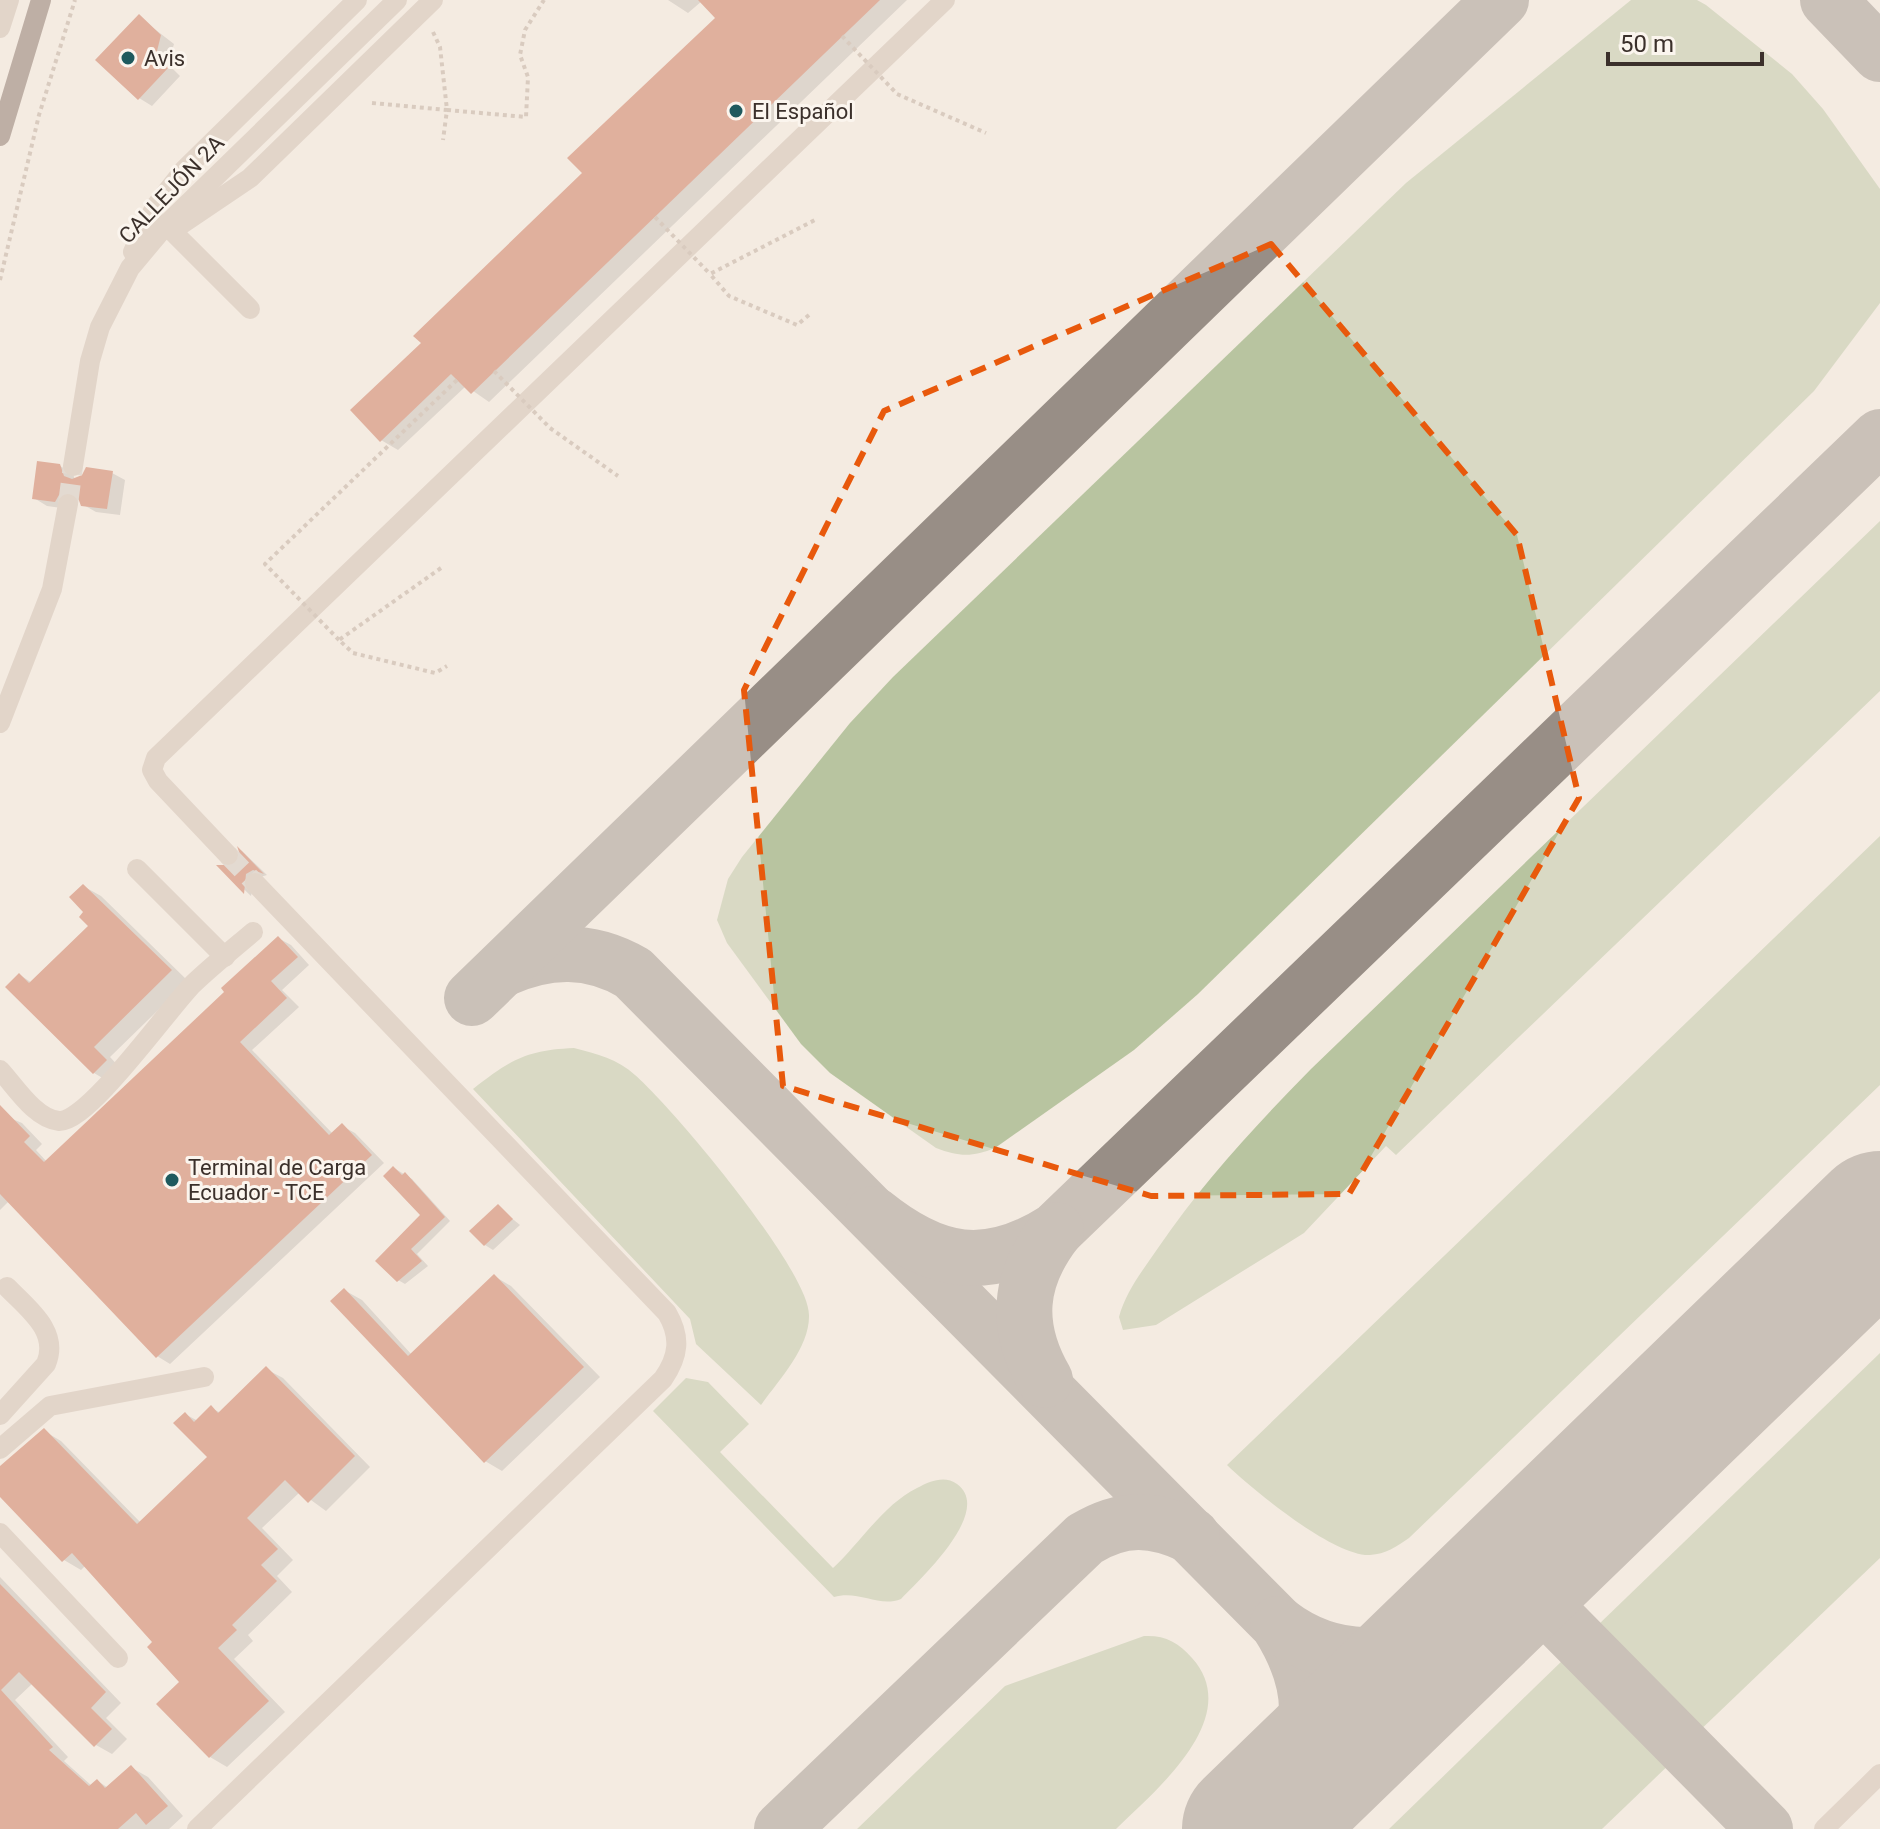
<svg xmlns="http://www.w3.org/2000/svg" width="1880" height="1829" viewBox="0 0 1880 1829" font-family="Roboto,sans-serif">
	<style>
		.green { fill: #b8c4a0 }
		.shadow { fill: #0003 }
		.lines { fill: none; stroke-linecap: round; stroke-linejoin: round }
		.taxiway { stroke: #988e86; stroke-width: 56 }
		.runway { stroke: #988e86; stroke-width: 140 }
		.building { fill: #c8694b }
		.minor-tunnel { stroke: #cfc6bd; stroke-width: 20; stroke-dasharray: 20 10; stroke-linecap: butt }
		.path { stroke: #b9a596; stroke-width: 4; stroke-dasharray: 4 4; stroke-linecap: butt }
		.minor { stroke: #cdbbac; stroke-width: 20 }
		.major { stroke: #7d675c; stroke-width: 20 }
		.path-bridge { stroke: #b9a596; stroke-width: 4; stroke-dasharray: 4 4; stroke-linecap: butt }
		.marked { fill: none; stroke: #e8590c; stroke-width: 6; stroke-dasharray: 16 10; stroke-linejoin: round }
		.poi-dot { fill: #1f5a5e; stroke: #fbf5ee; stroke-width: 3 }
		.labels { text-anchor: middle; stroke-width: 6; stroke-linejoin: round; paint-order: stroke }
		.poi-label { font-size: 22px; fill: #3b302b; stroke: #fbf5ee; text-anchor: start }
		.street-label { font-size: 22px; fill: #3b302b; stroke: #fbf5ee }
	</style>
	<rect width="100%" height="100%" fill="#f4ebe1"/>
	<g class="green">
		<path d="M1631 0H1697L1706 5 1792 74 1823 109 1880 189V303L1814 391 1198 994 1134 1050 995 1148C973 1157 959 1157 936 1148L830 1073 801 1044 727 943 717 920 728 879 742 857 850 723 893 677 1406 183Z"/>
		<path d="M1880 521V691L1396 1155 1386 1146 1304 1233 1156 1325 1123 1330 1119 1317C1126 1291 1143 1270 1158 1248 1203 1182 1255 1126 1311 1069Z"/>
		<path d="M1880 836V1085L1409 1538C1396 1547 1386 1554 1370 1555 1334 1557 1253 1490 1227 1465Z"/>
		<path d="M574 1048C597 1054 618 1059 635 1075 673 1108 809 1270 809 1315 810 1347 779 1380 761 1405L696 1344 690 1319 473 1089C510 1060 526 1050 574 1048Z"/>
		<polygon points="1880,1353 1880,1558 1693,1737 1601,1644 1598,1625"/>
		<path d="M686 1378 708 1382 749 1424 720 1452 833 1568C861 1542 883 1505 917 1488 930 1481 945 1475 957 1484 994 1511 920 1579 901 1599 879 1608 859 1590 834 1597L653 1411Z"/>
		<path d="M1144 1636C1165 1635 1178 1642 1192 1658 1245 1717 1156 1790 1116 1829H857L1005 1686Z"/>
		<polygon points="1566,1657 1590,1669 1676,1758 1602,1829 1389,1829"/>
	</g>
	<g class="shadow">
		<polygon points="668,0 907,0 489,402 466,386 398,450 381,440 424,343 584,173 718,18 702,1 688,13"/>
		<polygon points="139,17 174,44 168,64 180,76 152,106 139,98"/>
		<polygon points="60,466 73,474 75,480 112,473 125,480 120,515 96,512 82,504 81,499 72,502 69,509 47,506 34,498"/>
		<polygon points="241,850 267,875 254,879 251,896 221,867 237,867 243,858"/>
		<polygon points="83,886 101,896 188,981 110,1057 123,1071 111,1083 94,1073 20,975 32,983 91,926"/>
		<polygon points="278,938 291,945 309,965 282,990 299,1007 252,1050 333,1134 342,1126 355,1133 384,1163 170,1364 157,1356 9,1201 0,1210 0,1114 22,1123 42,1144 36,1150 47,1162 227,992"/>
		<polygon points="394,1168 412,1179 450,1221 417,1254 428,1266 405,1284 398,1280 423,1215"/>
		<polygon points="498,1207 520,1225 493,1250 485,1245"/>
		<polygon points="494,1276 511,1286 600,1377 502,1471 485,1461 344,1290 362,1300 412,1355"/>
		<polygon points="266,1369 283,1378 370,1467 326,1511 300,1492 262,1528 293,1560 277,1576 292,1592 248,1635 253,1641 234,1659 285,1712 227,1767 210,1757 159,1704 182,1682 155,1642 86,1565 81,1570 64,1560 0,1494 0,1470 44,1431 61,1441 141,1523 210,1457 185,1414 198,1421 211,1408 221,1413"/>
		<polygon points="0,1577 121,1703 106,1718 127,1739 112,1754 96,1745 33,1683 15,1700 68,1757 64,1761 92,1786 98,1781 108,1788 132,1768 148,1777 183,1816 169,1829 0,1829"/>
	</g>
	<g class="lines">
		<g class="taxiway">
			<polyline points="1828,0 1880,54"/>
			<path d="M503 969C548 949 590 948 633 973L1278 1624C1320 1690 1313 1736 1279 1803"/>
			<polyline points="472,998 1501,0"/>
			<path d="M873 1214C935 1264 987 1274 1056 1230L1880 437"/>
			<path d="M1045 1380C1014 1326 1018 1279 1056 1230"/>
			<polyline points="1515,1576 1765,1829"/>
			<path d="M1278 1624C1334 1667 1395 1661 1457 1633"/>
			<path d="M782 1829 1085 1539C1123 1516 1153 1518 1192 1536"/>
		</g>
		<polyline class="runway" points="1252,1829 1880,1221"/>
	</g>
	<g class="building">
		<polygon points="698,0 880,0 471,394 451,374 380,442 350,410 421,343 413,336 582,173 567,158 715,18"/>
		<polygon points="139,14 161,35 156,55 169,67 138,100 95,60"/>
		<polygon points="37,461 60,464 64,476 72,479 82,475 86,467 113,471 107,509 81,506 77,495 70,491 59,495 55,502 32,499"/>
		<polygon points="237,846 264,874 253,870 246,874 244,894 216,865 236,865 241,858"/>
		<polygon points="83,884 172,970 94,1047 107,1060 93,1074 5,987 19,973 29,983 88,926 79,917 83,912 69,897"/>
		<polygon points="278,936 298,957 271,981 287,998 240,1042 329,1135 342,1123 372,1155 156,1358 0,1194 0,1105 30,1136 24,1142 44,1162 224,992 221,988"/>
		<polygon points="393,1166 402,1175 405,1172 445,1217 411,1249 422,1261 397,1282 375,1261 420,1215 383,1176"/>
		<polygon points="498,1204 513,1219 484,1246 469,1231"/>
		<polygon points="494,1274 584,1367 484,1463 330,1301 344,1288 408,1356"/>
		<polygon points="266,1366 355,1456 308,1503 285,1480 247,1518 278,1549 261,1565 277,1581 232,1625 237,1630 218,1648 269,1701 209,1758 156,1704 179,1682 147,1647 152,1642 72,1553 62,1562 0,1497 0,1466 44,1428 137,1524 207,1457 173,1423 185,1412 194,1422 211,1405 218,1413"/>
		<polygon points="0,1584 106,1692 91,1708 112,1729 94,1747 19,1672 1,1690 53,1747 49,1750 89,1786 97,1779 105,1788 131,1765 168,1806 146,1825 136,1813 118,1829 0,1829"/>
	</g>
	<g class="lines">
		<g class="minor-tunnel">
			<polyline points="68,504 73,466"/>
			<polyline points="228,855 255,883"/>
		</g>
		<g class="path">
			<polyline points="433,32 440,47 447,110 526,117 528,77 520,55 525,30 544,0"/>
			<polyline points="897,94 986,133"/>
			<polyline points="372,103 447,110 443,140"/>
			<polyline points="0,280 39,115 75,0"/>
			<polyline points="809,315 797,325 729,296 710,274 815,220"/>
			<polyline points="550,428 618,476"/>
			<polyline points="441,568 339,640 353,653 435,673 447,666"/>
		</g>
		<g class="minor">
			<polyline points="0,28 9,0"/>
			<polyline points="173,230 250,178 433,0"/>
			<polyline points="172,231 250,309"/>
			<polyline points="133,252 155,207 184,170 357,0"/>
			<polyline points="73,466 90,361 100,327 130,268 166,225 397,0"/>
			<polyline points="0,723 52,589 68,504"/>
			<polyline points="228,855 158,781 152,770 156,758 945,0"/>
			<polyline points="137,869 225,957"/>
			<path d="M0 1070C15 1086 35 1119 59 1121 88 1123 168 1009 193 984 212 966 233 949 253 932"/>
			<path d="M0 1415 46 1364C60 1331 27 1308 7 1287"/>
			<polyline points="0,1449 50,1406 204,1377"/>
			<polyline points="0,1533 118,1658"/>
			<path d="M197 1829 663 1379C679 1356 681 1337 667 1313L255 883"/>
			<polyline points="1824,1829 1880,1774"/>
		</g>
		<polyline class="major" points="0,136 41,0"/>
		<g class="path-bridge">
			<polyline points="842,36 897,94"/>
			<polyline points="655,217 710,274"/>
			<polyline points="494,371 550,428"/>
			<polyline points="339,640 265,564 457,380"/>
		</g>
	</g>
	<path d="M0 0H1880V1829H0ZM1271 244 1517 535 1579 798 1349 1194 1151 1196 783 1086 744 690 884 411Z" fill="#f4ebe1" fill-opacity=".55" fill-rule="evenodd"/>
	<path class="marked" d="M1271 244 1517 535 1579 798 1349 1194 1151 1196 783 1086 744 690 884 411Z"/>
	<g class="poi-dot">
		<circle cx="128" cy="58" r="8"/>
		<circle cx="736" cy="111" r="8"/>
		<circle cx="172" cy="1180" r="8"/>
	</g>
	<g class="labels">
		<g class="poi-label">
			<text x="144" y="66">Avis</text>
			<text x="752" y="119">El Español</text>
			<text x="188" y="1175">Terminal de Carga<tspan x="188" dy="25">Ecuador - TCE</tspan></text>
		</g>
		<g class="street-label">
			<text transform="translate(171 189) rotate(-46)" y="8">CALLEJÓN 2A</text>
		</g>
	</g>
	<path d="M1608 52v12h154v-12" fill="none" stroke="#3b302b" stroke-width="4"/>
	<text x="1620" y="52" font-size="24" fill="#3b302b" stroke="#fbf5ee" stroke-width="6" paint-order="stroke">50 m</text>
</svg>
